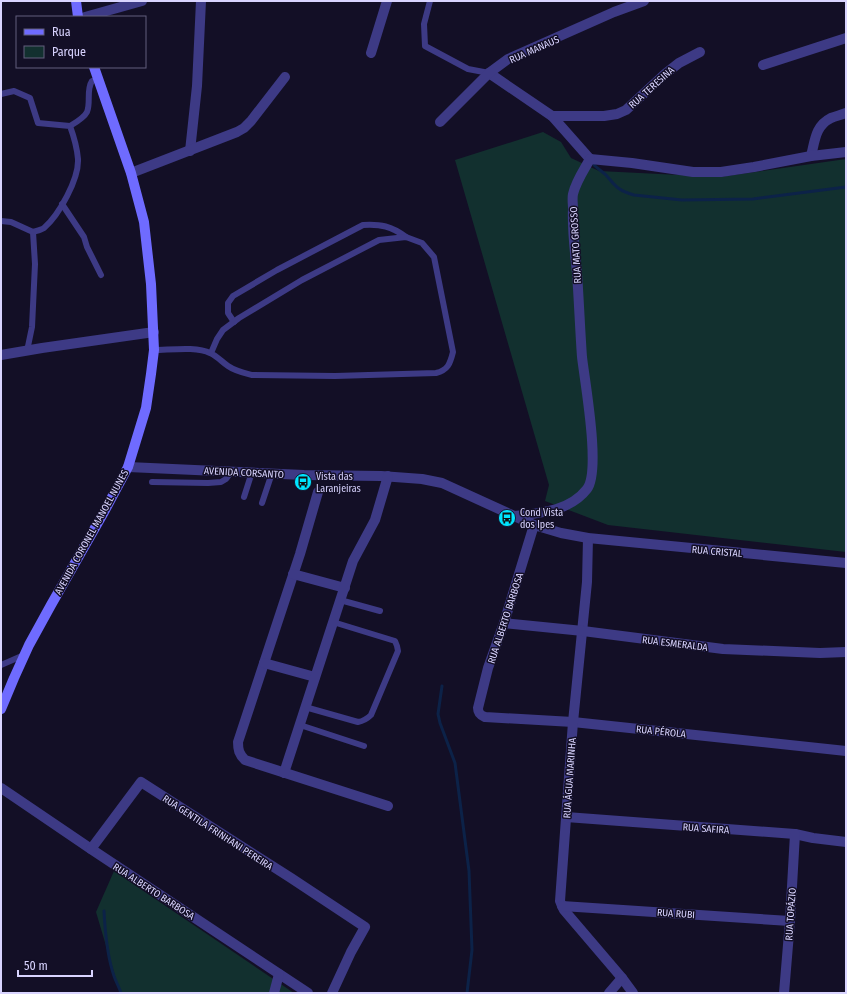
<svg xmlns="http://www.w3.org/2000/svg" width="847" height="994" viewBox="0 0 847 994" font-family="'Fira Sans Condensed',sans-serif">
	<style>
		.green { fill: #12302f }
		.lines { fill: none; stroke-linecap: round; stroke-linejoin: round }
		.stream { stroke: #0c2248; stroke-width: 3 }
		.lane { stroke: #3d3a85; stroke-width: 6 }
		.street { stroke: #3d3a85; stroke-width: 10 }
		.secondary { stroke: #6f6bff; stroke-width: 10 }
		.labels { text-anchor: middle; stroke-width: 3; stroke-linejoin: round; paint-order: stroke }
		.street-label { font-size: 10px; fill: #d9d4ff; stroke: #130f26 }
		.poi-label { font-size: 10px; fill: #d9d4ff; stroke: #130f26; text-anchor: start }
	</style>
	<rect width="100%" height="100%" fill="#130f26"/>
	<g class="green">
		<polygon points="543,132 561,142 571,158 599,171 720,177 846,159 846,552 608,525 545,501 549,485 455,160"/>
		<polygon points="114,871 294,993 120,993 96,912"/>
	</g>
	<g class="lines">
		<g class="stream">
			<path d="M594 165C598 169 603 172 606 175 616 187 619 191 634 195L682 200 753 199 846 187"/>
			<polyline points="442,686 438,714 440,723 455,763 469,871 472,950 467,993"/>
			<path d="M104 911C105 931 107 956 114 976 116 982 119 987 121 993"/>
		</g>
		<g class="lane">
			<polyline points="430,1 424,24 425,46 468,69 489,73"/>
			<path d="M1 94 14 91 30 98 38 123 70 126C74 137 77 147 78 159 79 179 59 215 44 228 41 230 36 231 33 232L11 222 1 221"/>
			<path d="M70 126C75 123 84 118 87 112 91 102 86 90 92 81L98 79"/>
			<polyline points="62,204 84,237 87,247 101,275"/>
			<path d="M234 322 228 313V303L233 296 277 270 363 225C381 224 391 226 406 237"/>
			<path d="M154 350C169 350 197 346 210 353 217 356 222 362 228 366 235 371 244 373 252 375L335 376 436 373C448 370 450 364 453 352L434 257 422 243 406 237 379 240 302 280 239 318 223 330 217 339 211 353"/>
			<polyline points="27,351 32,327 35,264 33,232"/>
			<polyline points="152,482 208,483 221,482 226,479 232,471"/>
			<polyline points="244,497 252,472"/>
			<polyline points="262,503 272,473"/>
			<polyline points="340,600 380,611"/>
			<polyline points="1,665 24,655"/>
			<path d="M305 707 358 722C364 721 367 719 371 715L398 651 397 646 395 641 333 622"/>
			<polyline points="300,725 364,746"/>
		</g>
		<g class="street">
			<polyline points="85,17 142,1"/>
			<polyline points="371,53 387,1"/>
			<polyline points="763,65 846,38"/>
			<polyline points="489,73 552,116 590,159"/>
			<polyline points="552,116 604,116 617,114 626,110 665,74 679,63 700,52"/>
			<polyline points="440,122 489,73 508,59 614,12 644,1"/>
			<polyline points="190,151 197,86 201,1"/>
			<path d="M811 156C815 141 815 126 831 118 836 116 841 115 846 113"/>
			<polyline points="590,159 632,163 693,172 721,172 754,167 811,156 846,152"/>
			<polyline points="131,173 237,132 244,128 251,121 285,77"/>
			<polyline points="1,355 42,348 154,332"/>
			<polyline points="128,467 304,475 381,476 422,479 442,483 534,525 561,533 588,538 846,563"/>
			<path d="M318 492 300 554 238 742C238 750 239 754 245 760L388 806"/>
			<path d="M515 516C541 513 570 511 587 489 601 471 585 383 582 357 580 329 579 301 577 273 575 252 572 231 573 209 573 204 572 199 573 194 576 181 584 170 590 159"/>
			<path d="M534 525 504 623 488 668 478 708C478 713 480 715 485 717L573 722 846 751"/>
			<polyline points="588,538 587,582 573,722 560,901 562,906 564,910 622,978 633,993"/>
			<polyline points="293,574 345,588"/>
			<polyline points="504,623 583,631 723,649 820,653 846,652"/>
			<polyline points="264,663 315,677"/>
			<polyline points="284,773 353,561 375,520 388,476"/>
			<polyline points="1,788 91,849 308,993"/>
			<polyline points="566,817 795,834 813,838 846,842"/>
			<polyline points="91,849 141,782 291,878 365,927 351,952 332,993"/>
			<polyline points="562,906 790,921"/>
			<polyline points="274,993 279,974"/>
			<polyline points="609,993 622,978"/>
			<polyline points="784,993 790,921 795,834"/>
		</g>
		<g class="secondary">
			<polyline points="76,1 78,17"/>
			<polyline points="1,709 14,678 29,645 51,605 104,512 128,467 146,408 151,374 154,350 151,284 144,222 131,173 94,67"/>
		</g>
	</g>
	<defs>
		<g id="bus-disc" transform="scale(0.9)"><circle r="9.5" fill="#00e5ff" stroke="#130f26"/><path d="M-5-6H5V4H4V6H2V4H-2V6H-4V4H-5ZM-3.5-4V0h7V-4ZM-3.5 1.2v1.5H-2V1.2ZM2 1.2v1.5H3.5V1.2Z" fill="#111"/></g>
	</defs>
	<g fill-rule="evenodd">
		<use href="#bus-disc" x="303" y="482"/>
		<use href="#bus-disc" x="507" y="518"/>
	</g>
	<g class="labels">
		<g class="street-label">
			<text transform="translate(534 49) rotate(-24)" y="4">RUA MANAUS</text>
			<text transform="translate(651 87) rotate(-42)" y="4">RUA TERESINA</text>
			<text transform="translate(575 245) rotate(-93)" y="4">RUA MATO GROSSO</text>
			<text transform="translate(244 472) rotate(3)" y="4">AVENIDA CORSANTO</text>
			<text transform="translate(91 532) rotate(-61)" y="4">AVENIDA CORONEL MANOEL NUNES</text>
			<text transform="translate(717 551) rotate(5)" y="4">RUA CRISTAL</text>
			<text transform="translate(505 618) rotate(-72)" y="4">RUA ALBERTO BARBOSA</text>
			<text transform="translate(675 643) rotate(7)" y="4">RUA ESMERALDA</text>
			<text transform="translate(661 731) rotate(6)" y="4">RUA PÉROLA</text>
			<text transform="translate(569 778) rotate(-86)" y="4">RUA ÁGUA MARINHA</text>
			<text transform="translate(706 828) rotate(4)" y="4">RUA SAFIRA</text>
			<text transform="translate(218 832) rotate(33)" y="4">RUA GENTILA FRINHANI PEREIRA</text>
			<text transform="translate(154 891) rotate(33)" y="4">RUA ALBERTO BARBOSA</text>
			<text transform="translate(676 913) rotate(4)" y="4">RUA RUBI</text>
			<text transform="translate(790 914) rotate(-86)" y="4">RUA TOPÁZIO</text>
		</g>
		<g class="poi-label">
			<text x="316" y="480">Vista das<tspan x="316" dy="12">Laranjeiras</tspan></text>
			<text x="520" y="516">Cond Vista<tspan x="520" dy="12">dos Ipes</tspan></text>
		</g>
	</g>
	<rect width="847" height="994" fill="none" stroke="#d9d4ff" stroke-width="4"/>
	<rect x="16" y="16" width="130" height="52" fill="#130f26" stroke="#625e7d"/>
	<rect x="24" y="29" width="20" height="6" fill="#6f6bff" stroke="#625e7d"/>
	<text x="52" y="36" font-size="12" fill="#d9d4ff">Rua</text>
	<rect x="24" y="46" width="20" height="12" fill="#12302f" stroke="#625e7d"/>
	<text x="52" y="56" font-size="12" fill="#d9d4ff">Parque</text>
	<path d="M18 970v6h74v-6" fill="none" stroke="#d9d4ff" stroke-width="2"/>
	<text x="24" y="970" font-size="12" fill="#d9d4ff" stroke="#130f26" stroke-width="3" paint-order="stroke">50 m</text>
</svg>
